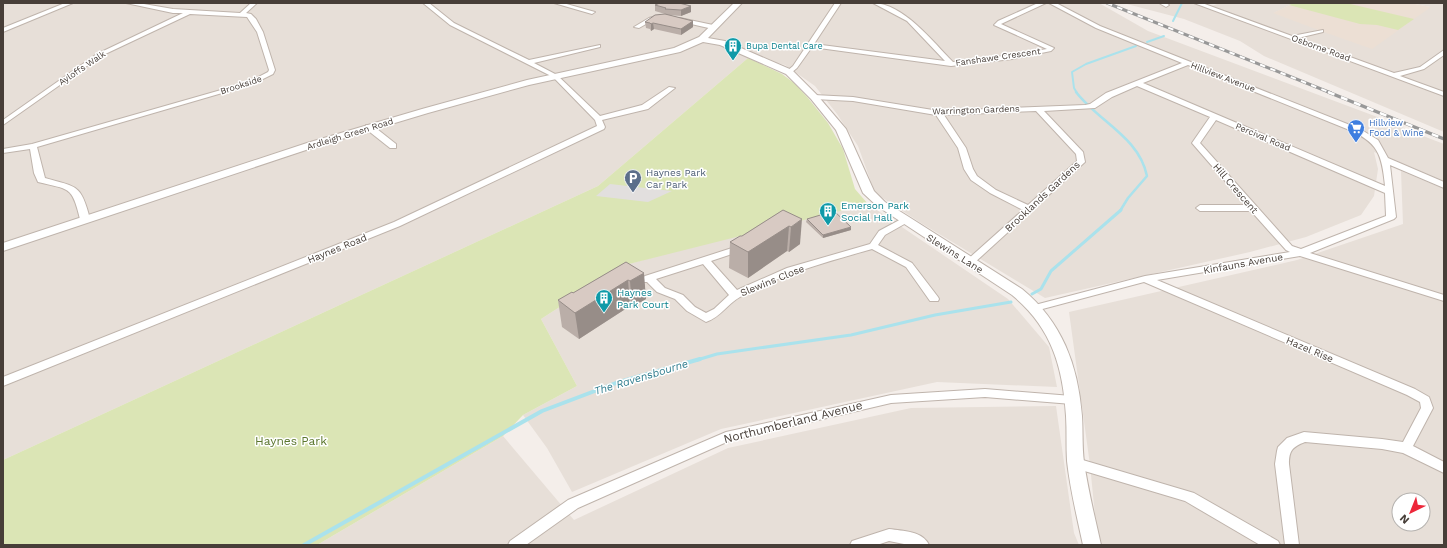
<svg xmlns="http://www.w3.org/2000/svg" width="1447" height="548" viewBox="0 0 1447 548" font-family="'Work Sans',sans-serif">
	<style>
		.residential { fill: #e7dfd8; fill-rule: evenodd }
		.education { fill: #ecdfd4 }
		.green { fill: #dbe5b5 }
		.parking { fill: #e2dfde }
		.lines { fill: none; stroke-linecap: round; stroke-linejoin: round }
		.stream-far3 { stroke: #aae2ec; stroke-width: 2 }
		.stream-far2 { stroke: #aae2ec; stroke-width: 2.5 }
		.stream-far1 { stroke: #aae2ec; stroke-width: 3 }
		.stream { stroke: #aae2ec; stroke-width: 4 }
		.minor-casing { stroke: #bfb4ac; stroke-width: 2 }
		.tertiary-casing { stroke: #bfb4ac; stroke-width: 2 }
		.minor { fill: #fff; fill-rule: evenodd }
		.tertiary { fill: #fff; fill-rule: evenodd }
		.rail-far1-casing { stroke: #989898; stroke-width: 3 }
		.rail-casing { stroke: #989898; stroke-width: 3.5 }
		.rail-far1 { stroke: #fff; stroke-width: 2; stroke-dasharray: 5.5; stroke-linecap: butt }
		.rail { stroke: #fff; stroke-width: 2.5; stroke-dasharray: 7; stroke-linecap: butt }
		.wall { fill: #baaea8 }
		.shaded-wall { fill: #978d88 }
		.building { fill: #d8cac3; stroke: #978d88 }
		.labels { text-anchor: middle; stroke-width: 3; stroke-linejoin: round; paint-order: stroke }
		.far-culture-label { font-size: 9px; fill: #0d838f; stroke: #fff; text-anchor: start }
		.far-street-label { font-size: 9px; fill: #473e38; stroke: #fff }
		.far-shop-label { font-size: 9px; fill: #366cbe; stroke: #fff; text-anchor: start }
		.service-label { font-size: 10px; fill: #4e5e75; stroke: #fff; text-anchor: start }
		.street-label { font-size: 10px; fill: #473e38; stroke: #fff }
		.culture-label { font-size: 10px; fill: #0d838f; stroke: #fff; text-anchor: start }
		.water-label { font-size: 11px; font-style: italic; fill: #2f7d8e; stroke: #fff }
		.near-street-label { font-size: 12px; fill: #473e38; stroke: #fff }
		.near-park-label { font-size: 12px; fill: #5b762e; stroke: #fff }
	</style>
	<rect width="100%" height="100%" fill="#f4eeea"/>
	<g class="residential">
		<polygon points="3,3 1099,3 1148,31 1404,127 1402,128 1444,144 1444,181 1374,152 1378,169 1374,196 1361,215 1306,237 1250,252 1045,298 921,223 875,193 858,146 837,114 815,86 785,65 753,56 748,58 598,186 3,460"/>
		<polygon points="1123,3 1197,3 1209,7 1220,3 1294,3 1274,13 1430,7 1410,3 1444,3 1444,132 1264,56 1240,41 1184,19"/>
		<path d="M1401 171 1444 189V545H1098L1090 465 1069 312 1297 260 1403 224ZM1399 500H1423V524H1399Z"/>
		<polygon points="868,204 1008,299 1049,347 1057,387 937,382 721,429 572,492 547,448 523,415 577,386 541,319 625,265 690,247"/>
		<polygon points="1056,406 1074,533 1079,545 317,545 503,436 574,520 728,448 911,408"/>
	</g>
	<polygon class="education" points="1294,3 1410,3 1431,7 1372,49 1321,31 1273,13"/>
	<g class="green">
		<polygon points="1294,3 1346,3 1414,19 1398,30 1377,25 1360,24 1289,5"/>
		<polygon points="748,58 782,74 794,83 808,98 828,123 843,149 855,189 868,204 625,265 541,319 577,386 523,415 503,436 317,545 3,545 3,460 598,186"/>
	</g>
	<polygon class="parking" points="610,184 672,191 648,202 596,196"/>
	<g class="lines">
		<g class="stream-far3">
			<polyline points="1173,21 1182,3"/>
			<polyline points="1147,42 1164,36"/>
			<polyline points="1077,93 1074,88 1072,72 1086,64 1136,46"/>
		</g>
		<path class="stream-far2" d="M1076 92C1099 122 1139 137 1147 176L1128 198 1120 211"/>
		<g class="stream-far1">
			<polyline points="1032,294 1041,289 1051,271 1121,210"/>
			<polyline points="697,360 717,354 851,335 935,315 1011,302"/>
		</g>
		<polyline class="stream" points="304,545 542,411 616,383 700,359"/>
		<g class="minor-casing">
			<g id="minor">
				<polygon points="65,3 73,3 3,32 3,28"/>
				<path d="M126 3H138L173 9 240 13 251 3H257L246 13 251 14 256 19 263 32 275 70 273 74 253 84 37 147 45 178C77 187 81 184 90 219L85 222 80 219C72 185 69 190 38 182L34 173 30 149 3 153V149L32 144 249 82 268 72 269 70 257 32 247 17 190 14 101 56 3 125V120L97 54 183 13H173Z"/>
				<polygon points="423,3 429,3 454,23 529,60 600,45 600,47 534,63 557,75 600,116 642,105 669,87 675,88 648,109 602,120 605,127 604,129 400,226 3,386 3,377 394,222 597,126 595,120 553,77 450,25"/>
				<polygon points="554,3 563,3 595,12 592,14"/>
				<path d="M835 3H841L814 44 945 61 907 21 873 3C903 3 933 42 953 62L1012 55 1047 49 994 25 998 21 1038 3H1046L1001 24 1054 48 1051 51 1012 59 951 66 812 47 797 68 791 73H787L786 72 793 66Z"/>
				<path d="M1049 3H1056L1100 26 1360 129 1378 140 1388 158 1444 182V188L1390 165 1396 217 1394 219 1310 253 1444 295V301L1300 256 1157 280 1415 389 1429 397 1433 408 1413 446 1444 462V473L1403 453 1382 449 1305 442C1292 447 1289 451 1289 464L1299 545H1285L1275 464 1277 451 1278 447 1287 438 1304 432 1382 439 1403 442 1421 408 1420 402 1407 395 1144 282 1035 311 1031 310 1030 308 1031 306 1145 276 1290 252 1286 250 1251 211H1200L1196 208 1200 205H1246L1192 143 1210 117 1137 86 1112 97 1095 108 1044 111 1083 152 1085 162 973 264H967L965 262 967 260 1023 210 990 193 971 180 964 169 958 148 936 115 853 101 814 99 810 97 814 95 853 97 939 111 1085 105 1090 104 1106 93 1182 63 1096 28ZM1188 65 1347 129C1378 142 1382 154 1385 186L1143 83ZM1036 111 1076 154 1077 161 1028 205 996 190 977 176 973 169 966 148 944 115ZM1216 120 1385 193 1386 216 1301 249 1292 246 1200 143Z"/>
				<polygon points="1159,3 1166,3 1169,5 1166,7"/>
				<polygon points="1194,3 1202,3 1292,36 1323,30 1323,32 1298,38 1394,73 1420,67 1444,50 1444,55 1424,69 1400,76 1444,92 1444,96"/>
				<polygon points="656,16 658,17 658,19 653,20 639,28 634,27 649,18"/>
				<polygon points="680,18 713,25 716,27 713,29 678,21 678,19"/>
				<polygon points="366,125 372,125 396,144 396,148 390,148 366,129"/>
				<path d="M905 217 908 218 910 220 908 222 885 235 878 245 912 263 938 297 939 299 938 301H930L906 267 872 249C827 262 781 274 740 297 727 304 721 317 706 322L687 311 675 299 657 292 647 282H640L639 280 645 276 732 248 737 251 735 253 711 261 737 290 787 268 870 244 879 231ZM703 264 729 295 714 309 706 313 695 307 683 295 665 288 656 279Z"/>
				<polygon points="985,389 1072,396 1076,397 1078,400 1076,403 1072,404 985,397 891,403 729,441 578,508 526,545 508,545 510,541 568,500 726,432 891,395"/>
				<polygon points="1076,458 1194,493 1278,541 1280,545 1260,545 1185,501 1071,467 1069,463 1071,459"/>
				<path d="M889 529C903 531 923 531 929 545H909L889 541 877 545H850L852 541Z"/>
			</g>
		</g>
		<g class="tertiary-casing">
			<path id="tertiary" d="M734 3H742L708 38 725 41 792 70 817 95 846 129 874 191 885 202 909 217 1022 289C1062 322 1078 365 1082 416 1083 432 1082 447 1084 462 1088 490 1095 518 1101 545H1083C1077 517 1070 489 1067 461 1066 446 1067 431 1066 416 1063 366 1051 327 1012 295L877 206 863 193 836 130 811 99 786 74 720 45 703 42 680 52 529 85 428 113 315 147 3 251V243L307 143 422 109 527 80 674 48 699 37Z"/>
		</g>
		<use href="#minor" class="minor"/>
		<use href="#tertiary" class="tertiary"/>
		<g class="rail-far1-casing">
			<polyline id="rail-far1" points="1107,3 1331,93"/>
		</g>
		<g class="rail-casing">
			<polyline id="rail" points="1328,92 1444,139"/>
		</g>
		<use href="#rail-far1" class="rail-far1"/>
		<use href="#rail" class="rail"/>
	</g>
	<g class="wall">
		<polygon points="655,5 691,12 681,16 669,15 693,21 693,27 681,35 654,29 651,31 650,29 646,28 645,22 665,15 665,14 655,11"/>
		<polygon points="783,210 800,244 789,252 787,251 748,278 729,268 730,242 742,236"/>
		<polygon points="807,219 851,230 823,238 806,222"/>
		<polygon points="626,262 646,299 632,307 630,306 579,339 562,327 558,300 573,293"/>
	</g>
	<g class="shaded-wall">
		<polygon points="691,6 691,12 681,16 681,10"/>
		<polygon points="693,21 693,27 681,35 681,29"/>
		<polygon points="653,23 654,29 651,31 651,24"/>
		<polygon points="802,219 800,244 789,252 791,227"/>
		<polygon points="789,226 787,251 748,278 748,252"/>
		<polygon points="851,227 851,230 823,238 823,235"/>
		<polygon points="644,273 646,299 632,307 630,281"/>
		<polygon points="628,280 630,306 579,339 575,313"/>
	</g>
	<g class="building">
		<polygon points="660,3 679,3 691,6 681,10 665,9 666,8 655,5"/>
		<polygon points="665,14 693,21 681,29 653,23 651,24 650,23 645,22 655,15"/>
		<polygon points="783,210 802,219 791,227 789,226 748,252 730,242 740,236 742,236"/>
		<polygon points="834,211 851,227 823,235 807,219"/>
		<polygon points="626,262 644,273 630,281 628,280 575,313 558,300 572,292 573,293"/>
	</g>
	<defs>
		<g id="building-pin" transform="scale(0.9)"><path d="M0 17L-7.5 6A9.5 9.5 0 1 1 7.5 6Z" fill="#0f9aa8" stroke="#fff"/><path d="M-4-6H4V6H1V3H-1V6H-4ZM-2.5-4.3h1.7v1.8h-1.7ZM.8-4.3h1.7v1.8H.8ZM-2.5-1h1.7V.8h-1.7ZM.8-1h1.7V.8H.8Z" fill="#fff"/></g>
		<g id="supermarket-pin" transform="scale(0.9)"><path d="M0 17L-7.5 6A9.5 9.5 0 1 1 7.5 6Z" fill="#3f7fe0" stroke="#fff"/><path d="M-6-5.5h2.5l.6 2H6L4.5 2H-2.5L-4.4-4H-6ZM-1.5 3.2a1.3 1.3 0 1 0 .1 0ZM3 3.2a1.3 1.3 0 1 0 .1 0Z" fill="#fff"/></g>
		<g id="parking-pin" transform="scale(0.9)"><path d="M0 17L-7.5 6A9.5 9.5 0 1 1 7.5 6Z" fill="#5c6f8a" stroke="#fff"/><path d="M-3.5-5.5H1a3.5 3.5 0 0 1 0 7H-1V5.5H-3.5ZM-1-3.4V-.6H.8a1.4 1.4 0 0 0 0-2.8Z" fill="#fff"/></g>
	</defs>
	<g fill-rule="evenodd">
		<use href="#building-pin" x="733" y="46"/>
		<use href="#supermarket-pin" x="1356" y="128"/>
		<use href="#parking-pin" x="633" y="178"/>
		<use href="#building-pin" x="828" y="211"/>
		<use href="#building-pin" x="604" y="298"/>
	</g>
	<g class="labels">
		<g class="far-culture-label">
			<text x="746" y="49">Bupa Dental Care</text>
		</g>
		<g class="far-street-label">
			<text transform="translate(1321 48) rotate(20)" y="3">Osborne Road</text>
			<text transform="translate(998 57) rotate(-8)" y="3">Fanshawe Crescent</text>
			<text transform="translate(82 68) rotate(-34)" y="3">Ayloffs Walk</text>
			<text transform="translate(1223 77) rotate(21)" y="3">Hillview Avenue</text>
			<text transform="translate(241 85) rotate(-18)" y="3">Brookside</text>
			<text transform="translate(976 110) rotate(-2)" y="3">Warrington Gardens</text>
			<text transform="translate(350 134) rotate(-17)" y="3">Ardleigh Green Road</text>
			<text transform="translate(1263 137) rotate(23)" y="3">Percival Road</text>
		</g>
		<g class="far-shop-label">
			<text x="1369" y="126">Hillview<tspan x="1369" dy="10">Food &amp; Wine</tspan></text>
		</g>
		<g class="service-label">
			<text x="646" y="176">Haynes Park<tspan x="646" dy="12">Car Park</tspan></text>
		</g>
		<g class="street-label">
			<text transform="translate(1236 188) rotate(49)" y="4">Hill Crescent</text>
			<text transform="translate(1042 196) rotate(-43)" y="4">Brooklands Gardens</text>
			<text transform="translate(337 248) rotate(-22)" y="4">Haynes Road</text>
			<text transform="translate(955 253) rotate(32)" y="4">Slewins Lane</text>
			<text transform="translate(1243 263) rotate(-10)" y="4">Kinfauns Avenue</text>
			<text transform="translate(772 280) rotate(-22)" y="4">Slewins Close</text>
			<text transform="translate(1310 349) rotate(23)" y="4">Hazel Rise</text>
		</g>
		<g class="culture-label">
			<text x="841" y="209">Emerson Park<tspan x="841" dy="12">Social Hall</tspan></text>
			<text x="617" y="296">Haynes<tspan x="617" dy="12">Park Court</tspan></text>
		</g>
		<g class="water-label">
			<text transform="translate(641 377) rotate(-17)" y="4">The Ravensbourne</text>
		</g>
		<g class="near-street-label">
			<text transform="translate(793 422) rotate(-14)" y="4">Northumberland Avenue</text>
		</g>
		<g class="near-park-label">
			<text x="291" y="445">Haynes Park</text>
		</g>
	</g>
	<rect width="1447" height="548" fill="none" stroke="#473e38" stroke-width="8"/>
	<g transform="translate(1411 512) rotate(223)"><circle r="19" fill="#ffffff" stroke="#b5b2af"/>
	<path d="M0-3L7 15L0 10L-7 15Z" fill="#ed273a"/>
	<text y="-6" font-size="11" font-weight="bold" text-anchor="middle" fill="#473e38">N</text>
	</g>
</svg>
